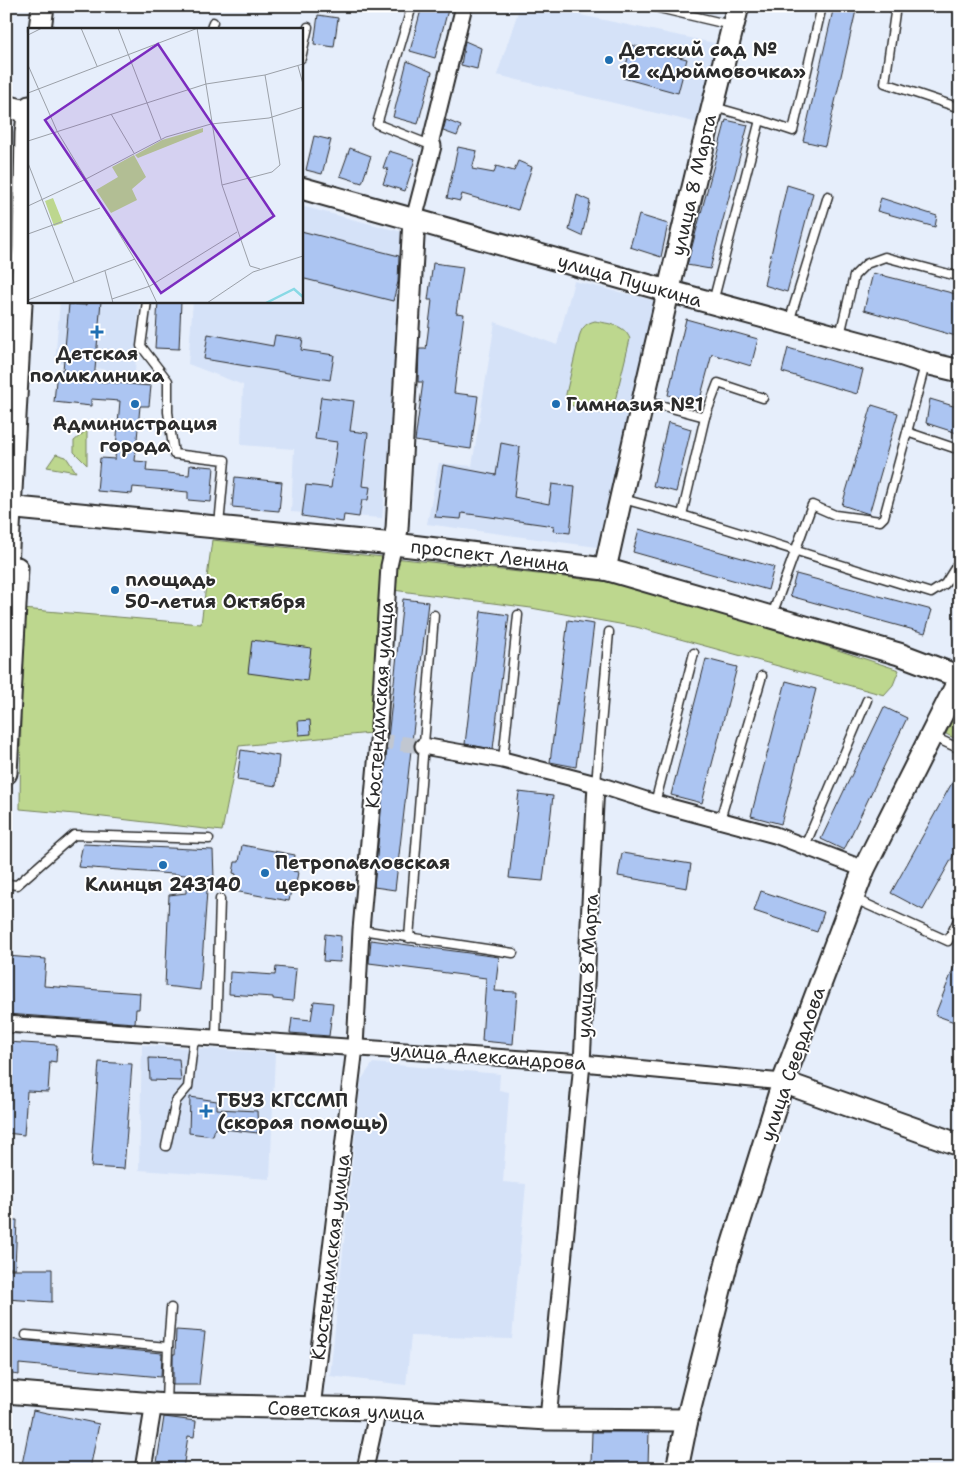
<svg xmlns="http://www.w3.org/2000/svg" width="966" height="1475" viewBox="0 0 966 1475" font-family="'Shantell Sans',sans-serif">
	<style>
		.built { fill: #d5e2f8 }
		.green { fill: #bdd78e; stroke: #74815c }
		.building { fill: #acc5f2; stroke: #2b2b2b }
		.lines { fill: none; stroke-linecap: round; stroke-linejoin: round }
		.street-tunnel { stroke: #c1c7d1; stroke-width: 15; stroke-dasharray: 15 8; stroke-linecap: butt }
		.lane-casing { stroke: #2b2b2b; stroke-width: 11 }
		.street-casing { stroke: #2b2b2b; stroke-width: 19 }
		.secondary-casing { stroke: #2b2b2b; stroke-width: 25 }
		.lane { stroke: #fff; stroke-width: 8 }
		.street { stroke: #fff; stroke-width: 15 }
		.secondary { stroke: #fff; stroke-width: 21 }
		.poi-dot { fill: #1f6fb2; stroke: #fff; stroke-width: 2 }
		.labels { text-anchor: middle; stroke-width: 4; stroke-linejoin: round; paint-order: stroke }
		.poi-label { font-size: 19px; font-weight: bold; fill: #2b2b2b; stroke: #fff; text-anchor: start }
		.street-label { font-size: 19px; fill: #2b2b2b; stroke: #fff }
		.inset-river { fill: none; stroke: #89d9e5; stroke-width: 2.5 }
		.inset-road { fill: none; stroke: #9ba0a8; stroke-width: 1 }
		.view { fill: #7b2cbf; fill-opacity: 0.15; stroke: #7b2cbf; stroke-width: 2.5 }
		.inset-edge { fill: none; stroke: #2b2b2b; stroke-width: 2.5 }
	</style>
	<rect width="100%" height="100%" fill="#e6eefb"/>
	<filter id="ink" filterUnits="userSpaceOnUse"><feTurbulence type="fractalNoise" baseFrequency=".02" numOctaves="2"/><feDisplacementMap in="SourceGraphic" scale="10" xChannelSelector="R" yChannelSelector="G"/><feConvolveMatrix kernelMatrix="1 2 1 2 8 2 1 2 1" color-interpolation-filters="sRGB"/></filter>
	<g filter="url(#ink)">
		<g class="built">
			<polygon points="520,6 537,6 719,44 702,124 497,75"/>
			<polygon points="301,206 414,235 382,518 291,512 294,449 241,445 243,385 188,364 193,301 301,301"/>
			<polygon points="574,281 656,301 597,547 427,524 439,463 472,466 495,322 557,345"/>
			<polygon points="60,301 139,301 135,374 55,362"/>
			<polygon points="142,1045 275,1053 270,1179 139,1170"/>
			<polygon points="373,1063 500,1074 499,1090 509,1092 503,1182 526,1184 512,1339 411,1336 406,1385 330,1376 361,1080"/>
		</g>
		<g class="green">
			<path d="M595 321C609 324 624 324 630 339L615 401C613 407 610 410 605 412 598 415 571 408 568 402 566 399 566 396 566 394L580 334C583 326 587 323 595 321Z"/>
			<polygon points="87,430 87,465 74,452 74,441"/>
			<polygon points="56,454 66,457 76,472 47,467"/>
			<polygon points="212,540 383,557 371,733 239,746 222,831 86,815 20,809 22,609 201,624"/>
			<polygon points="394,558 609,582 666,594 899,670 893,685 884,695 636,627 531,608 393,590"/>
			<polygon points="959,705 960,706 960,741 946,734"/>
		</g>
		<g class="building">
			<polygon points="422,6 449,6 435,58 410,51"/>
			<polygon points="834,6 857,6 825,146 803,141"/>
			<polygon points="318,15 338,18 334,47 314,44"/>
			<polygon points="465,41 481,48 477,69 461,65"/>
			<polygon points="631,45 687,59 678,93 623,78"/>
			<polygon points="407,61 432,72 418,124 393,117"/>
			<polygon points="446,120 461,126 457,136 443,131"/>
			<polygon points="726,120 748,125 710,269 687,265"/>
			<polygon points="314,136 331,140 322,174 306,170"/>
			<polygon points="458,147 477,151 472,169 494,173 496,166 514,171 518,161 532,167 518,210 462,194 460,201 447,198"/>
			<polygon points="350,148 371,156 362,183 340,176"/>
			<polygon points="389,151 415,159 405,191 383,184 388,169 383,168"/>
			<polygon points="787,185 813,193 787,292 764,285"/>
			<polygon points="577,195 590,201 582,236 569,230"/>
			<polygon points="881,198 937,216 935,227 877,211"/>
			<polygon points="639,215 668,224 661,257 630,247"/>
			<polygon points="301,231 399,256 398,282 393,301 301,278"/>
			<polygon points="433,263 463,267 456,313 464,314 454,393 478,396 471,449 415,441 423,382 418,382 419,349 426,349 432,300 428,300"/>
			<polygon points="873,273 960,295 960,323 956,336 864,310"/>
			<polygon points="86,301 101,301 94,381 151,386 149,406 140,406 135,461 147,462 146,471 189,475 190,465 214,467 211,502 188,500 188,492 133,487 132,494 97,491 100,458 115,459 120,401 91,399 91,406 54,402 57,370 63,370 69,304 86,305"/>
			<polygon points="158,301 181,301 179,349 155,348"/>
			<polygon points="686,319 758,339 751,366 712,354 699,403 668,395"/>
			<polygon points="208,334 273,346 275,335 303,339 301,350 334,355 330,380 204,359"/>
			<polygon points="788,348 863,370 857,394 782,372"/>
			<polygon points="321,397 354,401 350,431 368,433 362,486 370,487 368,500 362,500 359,517 344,515 343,522 302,516 306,485 331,488 337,442 315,439"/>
			<polygon points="930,399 960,408 960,434 926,423"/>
			<polygon points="872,405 898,413 869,514 842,505"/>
			<polygon points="668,422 691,429 676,492 653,486"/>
			<polygon points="501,443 520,447 514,497 549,504 552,484 575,487 570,533 553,531 554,526 462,513 461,519 435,517 443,465 496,475"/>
			<polygon points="235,477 282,482 279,511 232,507"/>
			<polygon points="639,529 774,567 768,590 633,552"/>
			<polygon points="796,574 932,610 925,633 790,596"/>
			<polygon points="403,599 428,602 395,890 374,887 388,738"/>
			<polygon points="481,611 509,615 493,749 465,744"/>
			<polygon points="568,620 594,624 576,767 550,762"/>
			<polygon points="252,640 311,648 307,681 248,673"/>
			<polygon points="706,659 737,667 702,803 671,795"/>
			<polygon points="786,681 816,689 781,824 751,816"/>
			<polygon points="884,707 907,718 844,850 821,839"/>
			<polygon points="310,720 311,734 299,735 298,721"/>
			<polygon points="241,750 279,756 276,786 237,780"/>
			<polygon points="953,781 960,785 960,844 923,910 891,893"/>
			<polygon points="519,792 553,796 543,881 509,878"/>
			<polygon points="83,844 213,850 214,878 208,877 200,990 165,986 169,895 186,893 186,875 78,867"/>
			<polygon points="242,845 295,855 293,871 298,872 296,884 292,884 289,901 234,891 236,874 233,873 235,862 239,862"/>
			<polygon points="622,853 691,864 687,888 618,876"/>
			<polygon points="761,891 824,912 817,932 754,911"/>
			<polygon points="325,934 341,936 340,962 323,961"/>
			<polygon points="371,940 499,957 495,991 517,992 513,1044 482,1041 486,978 369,963"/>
			<polygon points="959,954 960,954 960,1024 935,1015"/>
			<polygon points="6,956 46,959 44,986 140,993 139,1009 136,1009 135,1023 6,1014"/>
			<polygon points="276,967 296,969 293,1001 273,999 273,997 229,994 230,972 275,975"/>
			<polygon points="314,1001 333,1003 329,1036 290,1033 292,1018 311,1020"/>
			<polygon points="6,1042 57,1045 56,1062 50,1061 48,1092 27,1091 24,1135 6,1133"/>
			<polygon points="149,1058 179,1059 181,1081 150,1080"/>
			<polygon points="99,1062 132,1064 124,1169 91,1167"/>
			<polygon points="190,1097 217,1101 217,1109 257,1111 258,1133 215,1128 213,1136 189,1133"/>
			<polygon points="6,1220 17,1220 15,1268 6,1268"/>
			<polygon points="6,1269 52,1269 52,1302 6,1299"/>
			<polygon points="176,1330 205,1332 199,1385 173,1385 173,1354 175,1354"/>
			<polygon points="6,1339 162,1353 161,1377 19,1364 19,1375 6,1373"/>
			<polygon points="33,1410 99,1424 90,1469 21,1469"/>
			<polygon points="164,1417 196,1421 194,1437 188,1436 183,1469 156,1469"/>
			<polygon points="592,1432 649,1432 648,1465 591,1463"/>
		</g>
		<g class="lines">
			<polyline class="street-tunnel" points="378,741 423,746"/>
			<g class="lane-casing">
				<g id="lane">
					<polyline points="412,6 377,124 433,146"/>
					<polyline points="650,6 731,25"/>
					<polyline points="896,6 885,83 960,108"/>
					<polyline points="211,29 213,22"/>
					<polyline points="301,58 308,27"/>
					<polyline points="714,107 760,120"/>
					<polyline points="147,301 141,346 168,381 168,412 174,454 225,460 219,525"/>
					<polyline points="713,302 760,120 793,131 822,6"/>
					<polyline points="789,322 828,196"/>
					<polyline points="840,335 854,276 866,264 885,257 960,277"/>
					<polyline points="645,401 705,417"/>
					<polyline points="907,432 925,365"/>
					<polyline points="623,499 682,515 931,593 945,584 960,560"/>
					<polyline points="682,515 705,417 718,383 763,398"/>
					<polyline points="772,615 812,505 835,515 880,521 884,517 907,432 960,450"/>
					<polyline points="932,736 960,749"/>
					<polyline points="503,760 518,615"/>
					<polyline points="596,784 609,632"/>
					<polyline points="655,803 694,653"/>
					<polyline points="720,820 762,676"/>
					<polyline points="805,846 867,700"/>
					<polyline points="6,884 17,885 74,835 209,839"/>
					<polyline points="855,899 948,941 960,916"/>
					<polyline points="361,930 513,953"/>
					<polyline points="409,938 434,615"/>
					<polyline points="216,1038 220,899"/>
					<polyline points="166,1146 176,1101 188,1087 194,1037"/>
					<polyline points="26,1335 168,1347 166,1403"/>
					<polyline points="168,1347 171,1308"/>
				</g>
			</g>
			<g class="street-casing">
				<g id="street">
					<polyline points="414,219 433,146 431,140 464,6"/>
					<polyline points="423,746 503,760 596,784 655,803 775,835 864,869"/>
					<polyline points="6,1024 582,1063 783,1082"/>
					<polyline points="312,1408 355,1047 361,930 378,741 389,566 394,544"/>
					<polyline points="548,1419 582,1063 596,784"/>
					<polyline points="143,1469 154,1403"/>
					<polyline points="365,1469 378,1409"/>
				</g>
			</g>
			<g class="secondary-casing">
				<g id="secondary">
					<polyline points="40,29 43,6"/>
					<polyline points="6,106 29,112"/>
					<polyline points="301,188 668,291 894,352 926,363 960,371"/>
					<polyline points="6,507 394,544 605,569 899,654 960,677"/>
					<polyline points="394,544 397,529 414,219"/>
					<path d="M605 569C647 381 690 193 738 6"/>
					<polyline points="6,585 24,247 26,133 29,107"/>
					<polyline points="6,773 17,568"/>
					<polyline points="783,1082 960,1145"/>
					<polyline points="6,1392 166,1405 378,1409 548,1419 687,1420"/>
					<polyline points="677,1469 687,1420 727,1262 783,1082 864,869 960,678"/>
				</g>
			</g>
			<use href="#lane" class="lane"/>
			<use href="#street" class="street"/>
			<use href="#secondary" class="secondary"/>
		</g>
	</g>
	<g class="poi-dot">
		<circle cx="609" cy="60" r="5"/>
		<path d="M94.5 324.5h5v5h5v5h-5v5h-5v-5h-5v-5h5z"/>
		<circle cx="135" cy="404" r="5"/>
		<circle cx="556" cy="404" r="5"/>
		<circle cx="115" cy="590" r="5"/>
		<circle cx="163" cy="865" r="5"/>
		<circle cx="265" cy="873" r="5"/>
		<path d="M203.5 1103.5h5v5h5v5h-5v5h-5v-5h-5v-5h5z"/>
	</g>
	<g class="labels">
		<g class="poi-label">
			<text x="619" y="56">Детский сад №<tspan x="619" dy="22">12 «Дюймовочка»</tspan></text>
			<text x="97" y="360" text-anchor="middle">Детская<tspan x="97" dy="22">поликлиника</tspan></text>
			<text x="566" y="411">Гимназия №1</text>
			<text x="135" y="430" text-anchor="middle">Администрация<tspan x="135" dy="22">города</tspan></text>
			<text x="125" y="586">площадь<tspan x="125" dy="22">50-летия Октября</tspan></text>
			<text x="275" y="869">Петропавловская<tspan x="275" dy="22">церковь</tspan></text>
			<text x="163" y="891" text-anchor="middle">Клинцы 243140</text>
			<text x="217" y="1107">ГБУЗ КГССМП<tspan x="217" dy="22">(скорая помощь)</tspan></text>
		</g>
		<g class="street-label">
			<text transform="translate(693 185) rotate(-77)" y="7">улица 8 Марта</text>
			<text transform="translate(630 280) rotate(16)" y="7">улица Пушкина</text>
			<text transform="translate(490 555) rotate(7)" y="7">проспект Ленина</text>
			<text transform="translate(379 705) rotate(-86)" y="7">Кюстендилская улица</text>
			<text transform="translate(587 966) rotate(-87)" y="7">улица 8 Марта</text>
			<text transform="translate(488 1056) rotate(4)" y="7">улица Александрова</text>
			<text transform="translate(792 1064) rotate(-71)" y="7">улица Свердлова</text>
			<text transform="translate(330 1257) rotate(-83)" y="7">Кюстендилская улица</text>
			<text transform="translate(346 1410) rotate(2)" y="7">Советская улица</text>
		</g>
	</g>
	<g transform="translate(28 28)">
		<rect width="275" height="275" fill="#e6eefb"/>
		<path d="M175 100V104L110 130 107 127 134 112ZM106 127 118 149 104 161 109 172 83 185 68 162 90 149 84 139ZM25 170 35 195 26 198 17 173Z" fill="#bdd78e"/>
		<path class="inset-river" d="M238 275 266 261 275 269"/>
		<path class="inset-road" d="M53 0 69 38M90 0 133 111M169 0 194 157 222 238 232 241M0 7 14 0M0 37 29 103 115 245 129 275M270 38 275 56M178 56 237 47 275 36M0 65 170 0M83 86 106 125M0 113 178 56M0 135 46 254M58 151 138 109 183 96 241 90 275 79M194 157 244 144 252 137 237 47M0 178 58 151M0 206 72 180M77 243 85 275M84 271 122 258 209 204M0 272 107 231M179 275 225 244 275 228"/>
		<path class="view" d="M130 16 246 188 133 265 17 92Z"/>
		<rect width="275" height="275" class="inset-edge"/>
	</g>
	<rect width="966" height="1475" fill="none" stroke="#fff" stroke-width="25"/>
	<rect x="12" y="12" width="941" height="1450" fill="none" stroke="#2b2b2b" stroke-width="2" filter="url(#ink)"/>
</svg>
